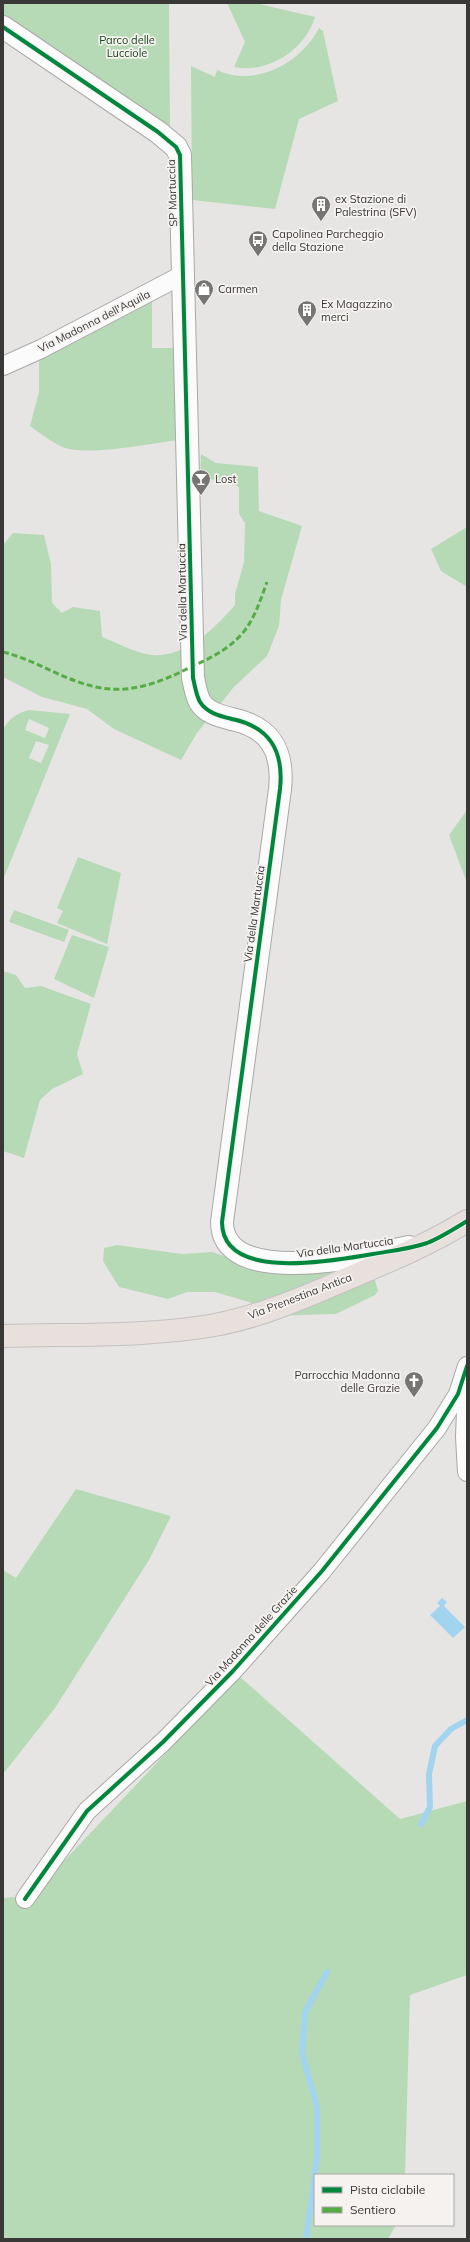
<svg xmlns="http://www.w3.org/2000/svg" width="470" height="2242" viewBox="0 0 470 2242" font-family="Mulish,sans-serif">
	<style>
		.green { fill: #b7dab6; fill-rule: evenodd }
		.water { fill: #a2d4ef }
		.lines { fill: none; stroke-linecap: round; stroke-linejoin: round }
		.stream { stroke: #a2d4ef; stroke-width: 6 }
		.minor-casing { stroke: #a9a8a7; stroke-width: 20 }
		.tertiary-casing { stroke: #a9a8a7; stroke-width: 24 }
		.primary-casing { stroke: #c3c2c2; stroke-width: 24 }
		.minor { stroke: #fbfbfb; stroke-width: 18 }
		.tertiary { stroke: #fbfbfb; stroke-width: 22 }
		.primary { stroke: #e8e0dc; stroke-width: 22 }
		.quiet { stroke: #55ac45; stroke-width: 3; stroke-dasharray: 6 3; stroke-linecap: butt }
		.cycleway-casing { stroke: #f5f2f0; stroke-width: 6 }
		.cycleway { stroke: #00873e; stroke-width: 4 }
		.labels { text-anchor: middle; stroke-width: 3.5; stroke-linejoin: round; paint-order: stroke }
		.park-label { font-size: 11px; fill: #16441a; stroke: #f5f2f0 }
		.street-label { font-size: 11px; fill: #393837; stroke: #f5f2f0 }
		.poi-label { font-size: 11px; fill: #393837; stroke: #f5f2f0; text-anchor: start }
	</style>
	<rect width="100%" height="100%" fill="#e7e5e4"/>
	<g class="green">
		<polygon points="3,3 169,3 170,128 3,17"/>
		<path d="M227 3H255L315 17C305 50 268 74 234 67L245 42Z"/>
		<path d="M319 28 323 31 338 101 299 119 275 209 192 200 191 66 215 77 217 70C255 88 301 63 319 28Z"/>
		<path d="M152 298V348H176L179 440C151 443 84 458 60 446 50 441 40 433 30 426L39 392V361Z"/>
		<path d="M201 454 216 463 258 467 259 511 302 526 281 600 279 626 267 656 233 688 197 733 181 760 114 729 87 709 42 697 3 677V545L13 533 44 535 51 564 52 603 62 613 73 607 100 611 102 637C115 642 128 649 142 653 180 664 213 630 235 605V594L244 562 245 523 239 514V487L225 481 200 478Z"/>
		<polygon points="467,527 467,587 441,571 431,549"/>
		<path d="M29 710 70 714 3 880V730C9 718 17 713 29 710ZM29 719 49 728 45 738 25 730ZM36 741 49 745 41 763 29 758Z"/>
		<polygon points="467,810 467,883 449,835"/>
		<polygon points="78,857 121,873 107,944 57,923 63,911 57,908"/>
		<polygon points="14,910 69,930 64,942 9,922"/>
		<polygon points="72,935 109,947 94,998 54,979"/>
		<polygon points="3,971 16,975 25,988 41,986 91,1004 77,1054 83,1074 52,1089 40,1100 24,1158 3,1151"/>
		<polygon points="117,1245 182,1254 212,1252 234,1259 338,1267 375,1280 378,1291 375,1295 336,1314 273,1316 249,1302 215,1292 187,1292 168,1299 119,1287 103,1261 104,1248"/>
		<polygon points="76,1489 171,1516 149,1560 55,1708 3,1774 3,1570 16,1578"/>
		<polygon points="239,1676 400,1819 467,1801 467,1975 410,1995 405,2175 315,2175 315,2225 396,2225 388,2239 3,2239 3,1898 13,1897 26,1901"/>
	</g>
	<polygon class="water" points="442,1598 447,1602 444,1606 465,1627 453,1638 430,1615 440,1606 437,1603"/>
	<g class="lines">
		<g class="stream">
			<polyline points="421,1824 430,1807 429,1774 435,1746 451,1729 467,1720"/>
			<polyline points="306,2239 317,2156 317,2107 302,2053 305,2012 327,1972"/>
		</g>
		<g class="minor-casing">
			<g id="minor">
				<polyline points="3,366 41,349 184,274"/>
				<polyline points="467,1385 465,1437 467,1472"/>
				<polyline points="25,1899 87,1811 163,1742 233,1671 322,1571 437,1428 458,1394 467,1366"/>
			</g>
		</g>
		<g class="tertiary-casing">
			<path id="tertiary" d="M3 27 158 132 176 147 180 155 193 678C195 686 196 695 200 702 207 713 220 716 232 719 270 727 284 751 280 789L222 1222C222 1290 370 1255 409 1247"/>
		</g>
		<g class="primary-casing">
			<path id="primary" d="M3 1336C71 1334 142 1337 209 1326 258 1318 305 1297 349 1278 389 1261 430 1244 467 1221"/>
		</g>
		<use href="#minor" class="minor"/>
		<use href="#tertiary" class="tertiary"/>
		<use href="#primary" class="primary"/>
		<path class="quiet" d="M3 652C36 660 63 680 96 687 132 695 163 681 195 665 213 657 228 649 242 634 255 618 260 601 267 582"/>
		<g class="cycleway-casing">
			<g id="cycleway">
				<path d="M3 27 158 132 176 147 180 155 193 678C195 686 196 695 200 702 207 713 220 716 232 719 270 727 284 751 280 789L222 1222C222 1283 336 1260 373 1254 390 1251 410 1249 427 1243 440 1238 454 1229 467 1221"/>
				<polyline points="25,1899 87,1811 163,1742 233,1671 322,1571 437,1428 458,1394 467,1366"/>
			</g>
		</g>
		<use href="#cycleway" class="cycleway"/>
	</g>
	<defs>
		<g id="building-pin" transform="scale(1)"><path d="M0 17L-7.5 6A9.5 9.5 0 1 1 7.5 6Z" fill="#767574" stroke="#f5f2f0"/><path d="M-4-6H4V6H1V3H-1V6H-4ZM-2.5-4.3h1.7v1.8h-1.7ZM.8-4.3h1.7v1.8H.8ZM-2.5-1h1.7V.8h-1.7ZM.8-1h1.7V.8H.8Z" fill="#fff"/></g>
		<g id="bus-pin" transform="scale(1)"><path d="M0 17L-7.5 6A9.5 9.5 0 1 1 7.5 6Z" fill="#767574" stroke="#f5f2f0"/><path d="M-5-6H5V4H4V6H2V4H-2V6H-4V4H-5ZM-3.5-4V0h7V-4ZM-3.5 1.2v1.5H-2V1.2ZM2 1.2v1.5H3.5V1.2Z" fill="#fff"/></g>
		<g id="shop-pin" transform="scale(1)"><path d="M0 17L-7.5 6A9.5 9.5 0 1 1 7.5 6Z" fill="#767574" stroke="#f5f2f0"/><path d="M-5-2.5h2.3a2.7 3.5 0 0 1 5.4 0H5L5.5 6h-11ZM-1.5-2.5h3a1.5 2.3 0 0 0-3 0Z" fill="#fff"/></g>
		<g id="bar-pin" transform="scale(1)"><path d="M0 17L-7.5 6A9.5 9.5 0 1 1 7.5 6Z" fill="#767574" stroke="#f5f2f0"/><path d="M-6-5H6L.8 .8V4.5H3.5V6h-7V4.5H-.8V.8Z" fill="#fff"/></g>
		<g id="church-pin" transform="scale(1)"><path d="M0 17L-7.5 6A9.5 9.5 0 1 1 7.5 6Z" fill="#767574" stroke="#f5f2f0"/><path d="M-1.2-6h2.4v3.5h3.3v2.4h-3.3V6h-2.4V-.1h-3.3v-2.4h3.3Z" fill="#fff"/></g>
	</defs>
	<g fill-rule="evenodd">
		<use href="#building-pin" x="321" y="205"/>
		<use href="#bus-pin" x="258" y="240"/>
		<use href="#shop-pin" x="204" y="289"/>
		<use href="#building-pin" x="307" y="310"/>
		<use href="#bar-pin" x="201" y="479"/>
		<use href="#church-pin" x="414" y="1381"/>
	</g>
	<g class="labels">
		<g class="park-label">
			<text x="127" y="44">Parco delle<tspan x="127" dy="13">Lucciole</tspan></text>
		</g>
		<g class="street-label">
			<text transform="translate(172 193) rotate(-92)" y="4">SP Martuccia</text>
			<text transform="translate(94 321) rotate(-27)" y="4">Via Madonna dell'Aquila</text>
			<text transform="translate(182 592) rotate(-91)" y="4">Via della Martuccia</text>
			<text transform="translate(254 914) rotate(-82)" y="4">Via della Martuccia</text>
			<text transform="translate(345 1247) rotate(-8)" y="4">Via della Martuccia</text>
			<text transform="translate(300 1296) rotate(-21)" y="4">Via Prenestina Antica</text>
			<text transform="translate(251 1636) rotate(-48)" y="4">Via Madonna delle Grazie</text>
		</g>
		<g class="poi-label">
			<text x="335" y="203">ex Stazione di<tspan x="335" dy="13">Palestrina (SFV)</tspan></text>
			<text x="272" y="238">Capolinea Parcheggio<tspan x="272" dy="13">della Stazione</tspan></text>
			<text x="218" y="293">Carmen</text>
			<text x="321" y="308">Ex Magazzino<tspan x="321" dy="13">merci</tspan></text>
			<text x="215" y="483">Lost</text>
			<text x="400" y="1379" text-anchor="end">Parrocchia Madonna<tspan x="400" dy="13">delle Grazie</tspan></text>
		</g>
	</g>
	<rect width="470" height="2242" fill="none" stroke="#393837" stroke-width="8"/>
	<rect x="314" y="2174" width="140" height="52" fill="#f5f2f0" stroke="#aaa8a6"/>
	<rect x="322" y="2187" width="20" height="6" fill="#00873e" stroke="#aaa8a6"/>
	<text x="350" y="2194" font-size="12" fill="#393837">Pista ciclabile</text>
	<rect x="322" y="2207" width="20" height="6" fill="#55ac45" stroke="#aaa8a6"/>
	<text x="350" y="2214" font-size="12" fill="#393837">Sentiero</text>
</svg>
